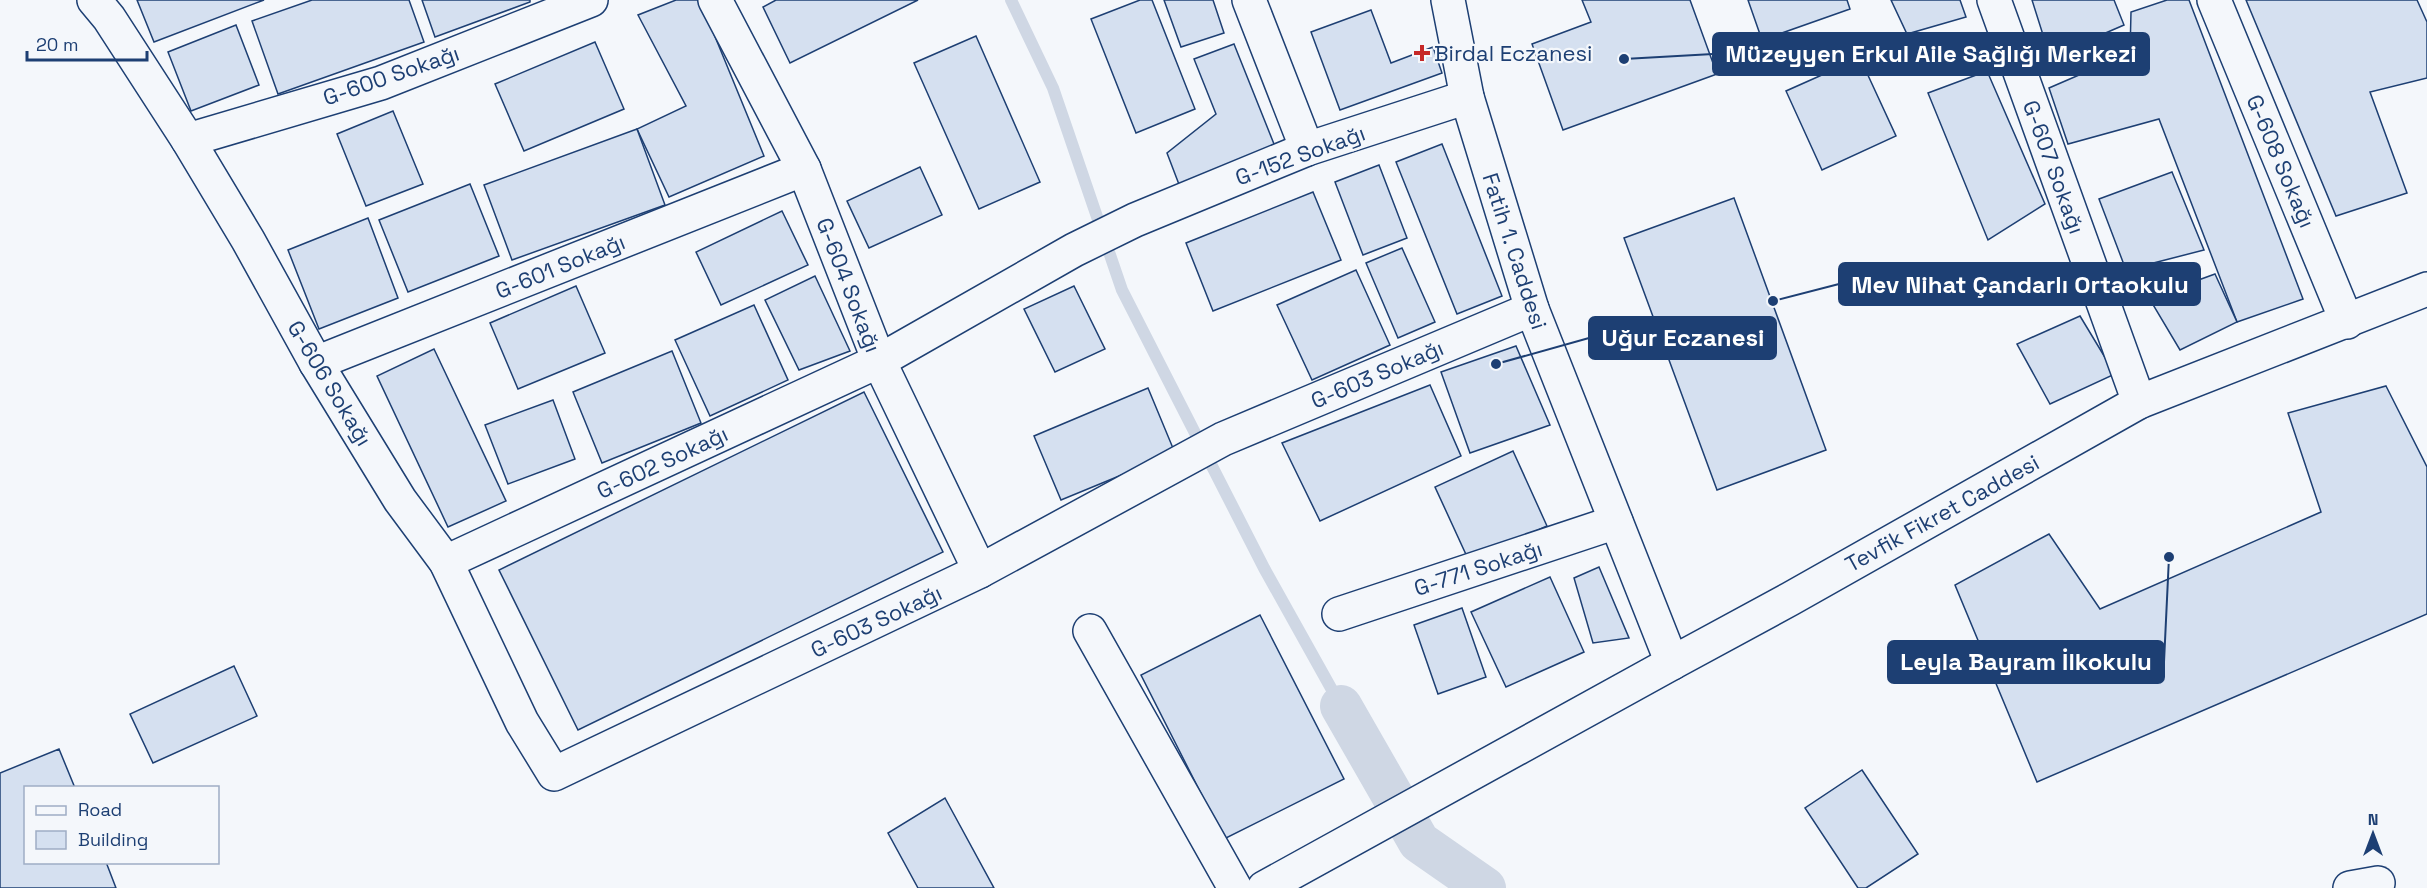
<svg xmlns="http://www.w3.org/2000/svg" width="2427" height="888" viewBox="0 0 2427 888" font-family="'Space Grotesk',sans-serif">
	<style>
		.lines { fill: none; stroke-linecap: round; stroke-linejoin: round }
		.stream { stroke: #cfd7e4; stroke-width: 12 }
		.canal { stroke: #cfd7e4; stroke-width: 42 }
		.building { fill: #d5e0f0; stroke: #1d3f73; stroke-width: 1.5 }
		.minor-casing { stroke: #1d3f73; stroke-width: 36 }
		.major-casing { stroke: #1d3f73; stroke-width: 36 }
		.minor { stroke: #f4f7fb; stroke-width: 33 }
		.major { stroke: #f4f7fb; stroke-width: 33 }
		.poi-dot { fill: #c62828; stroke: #f4f7fb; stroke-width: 2 }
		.labels { text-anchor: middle; stroke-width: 4.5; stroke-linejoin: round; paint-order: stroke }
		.poi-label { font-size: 22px; fill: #1d3f73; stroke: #f4f7fb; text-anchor: start }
		.street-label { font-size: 22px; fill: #1d3f73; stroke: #f4f7fb }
		.leader { fill: none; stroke: #1d3f73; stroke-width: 2 }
		.callout-dot { fill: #1d3f73; stroke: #f4f7fb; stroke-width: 2 }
		.callout { fill: #1d3f73; stroke: #1d3f73; stroke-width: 2 }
		.callout-label { font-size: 24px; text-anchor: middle; font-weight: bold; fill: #fff }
	</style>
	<rect width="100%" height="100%" fill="#f4f7fb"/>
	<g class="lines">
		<polyline class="stream" points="1011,0 1053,88 1122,290 1264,568 1341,706"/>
		<polyline class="canal" points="1341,706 1419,842 1485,888"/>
	</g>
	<g class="building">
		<polygon points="137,0 264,0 154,42"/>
		<polygon points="312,0 409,0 424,42 278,94 252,21"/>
		<polygon points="422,0 530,0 530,2 435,37"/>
		<polygon points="676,0 700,0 764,156 669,197 637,129 686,106 638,15"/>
		<polygon points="776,0 918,0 790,63 763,7"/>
		<polygon points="1140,0 1152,0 1195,109 1136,133 1091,19"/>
		<polygon points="1164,0 1213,0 1224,33 1181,47"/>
		<polygon points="1582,0 1690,0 1717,74 1563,130 1532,44 1591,22"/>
		<polygon points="1748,0 1847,0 1850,9 1762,40"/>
		<polygon points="1891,0 1960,0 1966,17 1907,34"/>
		<polygon points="2032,0 2114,0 2124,25 2050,57"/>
		<polygon points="2167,0 2189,0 2303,299 2237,322 2159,119 2068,144 2049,88 2130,53 2131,12"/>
		<polygon points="2246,0 2417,0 2427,22 2427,78 2370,92 2407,193 2336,216"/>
		<polygon points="1371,10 1391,63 1433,47 1442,73 1340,110 1311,32"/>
		<polygon points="236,25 259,85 191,111 168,52"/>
		<polygon points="976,36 1040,182 979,209 914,63"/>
		<polygon points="595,42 624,109 524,151 495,84"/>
		<polygon points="1234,44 1276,149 1180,187 1167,153 1216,114 1194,59"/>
		<polygon points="1860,58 1896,136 1822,170 1786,91"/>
		<polygon points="1987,71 2045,204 1988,240 1928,93"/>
		<polygon points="393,111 423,184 366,206 337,134"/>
		<polygon points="637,129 665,205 512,260 484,185"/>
		<polygon points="1442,144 1502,296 1457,314 1396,162"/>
		<polygon points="1379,165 1407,238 1363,255 1335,182"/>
		<polygon points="920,167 942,215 869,248 847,201"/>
		<polygon points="2172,172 2204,250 2126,270 2099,199"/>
		<polygon points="470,184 499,256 408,292 379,220"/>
		<polygon points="1313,192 1341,260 1213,311 1186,243"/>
		<polygon points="1734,198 1826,450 1717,490 1624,238"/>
		<polygon points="782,211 808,265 721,305 696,252"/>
		<polygon points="368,218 398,298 319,329 288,250"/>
		<polygon points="1402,248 1435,322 1398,338 1366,263"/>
		<polygon points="1356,270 1390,345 1312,380 1277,305"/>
		<polygon points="2215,274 2237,322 2180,350 2149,298"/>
		<polygon points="815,276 850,351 799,370 765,300"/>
		<polygon points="576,286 605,353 518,389 490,323"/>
		<polygon points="1074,286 1105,349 1055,372 1024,309"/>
		<polygon points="754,305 788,380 710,416 675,340"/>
		<polygon points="2080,316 2115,374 2050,404 2017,344"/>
		<polygon points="1516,346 1550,425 1470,453 1441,372"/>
		<polygon points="434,349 506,501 448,527 377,376"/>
		<polygon points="672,351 701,423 602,463 573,392"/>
		<polygon points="1430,385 1461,456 1320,521 1282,443"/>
		<polygon points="2386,386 2427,467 2427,614 2037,782 1955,585 2049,534 2100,609 2321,512 2288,413"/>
		<polygon points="1148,388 1175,453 1061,500 1034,436"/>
		<polygon points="864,392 943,552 578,730 499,570"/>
		<polygon points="553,400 575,459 508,484 485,425"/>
		<polygon points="1513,451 1547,526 1469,561 1435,487"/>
		<polygon points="1599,567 1629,638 1593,643 1574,578"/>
		<polygon points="1550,577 1584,652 1506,687 1471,612"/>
		<polygon points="1462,608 1486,677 1438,694 1414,625"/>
		<polygon points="1260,615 1344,779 1224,839 1141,675"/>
		<polygon points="234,666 257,716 153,763 130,714"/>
		<polygon points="59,749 75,788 26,788 26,862 106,862 116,888 0,888 0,773"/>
		<polygon points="1862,770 1918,854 1866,888 1858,888 1805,808"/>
		<polygon points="945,798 994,888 918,888 888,833"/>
	</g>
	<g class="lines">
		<g class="minor-casing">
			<g id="minor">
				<polyline points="94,0 109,18 188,140 248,240 316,363 400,500 446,562 522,722 554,774 980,571 1223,439 1532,309"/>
				<polyline points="715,0 804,169 879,361 980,571"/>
				<polyline points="1249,0 1307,149"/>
				<polyline points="1448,0 1467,97 1532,309 1672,663 1790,599 2139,402 2427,289"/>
				<polyline points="1994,0 2139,402"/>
				<polyline points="2214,0 2347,322"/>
				<polyline points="188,140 381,83 591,0"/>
				<polyline points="316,363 804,169"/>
				<polyline points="446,562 879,361 1074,250 1135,220 1307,149 1467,97"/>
				<polyline points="1339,614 1616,522"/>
				<polyline points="1090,631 1235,888"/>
				<polyline points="2350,888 2378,883"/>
			</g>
		</g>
		<g class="major-casing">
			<polyline id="major" points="1264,888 1672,663"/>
		</g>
		<use href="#minor" class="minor"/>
		<use href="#major" class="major"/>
	</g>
	<path class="poi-dot" d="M1419 44h6v6h6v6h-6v6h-6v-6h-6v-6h6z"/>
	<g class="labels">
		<g class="poi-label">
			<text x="1434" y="61">Birdal Eczanesi</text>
		</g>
		<g class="street-label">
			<text transform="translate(391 75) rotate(-19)" y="8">G-600 Sokağı</text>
			<text transform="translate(1300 155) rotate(-20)" y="8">G-152 Sokağı</text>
			<text transform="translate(2281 161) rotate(67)" y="8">G-608 Sokağı</text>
			<text transform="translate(2054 167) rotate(70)" y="8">G-607 Sokağı</text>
			<text transform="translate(1515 251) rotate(72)" y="8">Fatih 1. Caddesi</text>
			<text transform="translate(560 266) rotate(-22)" y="8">G-601 Sokağı</text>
			<text transform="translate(849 285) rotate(69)" y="8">G-604 Sokağı</text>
			<text transform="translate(1377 374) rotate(-23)" y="8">G-603 Sokağı</text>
			<text transform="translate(330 383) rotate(59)" y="8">G-606 Sokağı</text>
			<text transform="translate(662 462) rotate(-25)" y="8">G-602 Sokağı</text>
			<text transform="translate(1942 513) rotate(-29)" y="8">Tevfik Fikret Caddesi</text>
			<text transform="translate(1478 568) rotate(-18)" y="8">G-771 Sokağı</text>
			<text transform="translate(876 621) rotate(-25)" y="8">G-603 Sokağı</text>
		</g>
	</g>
	<path class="leader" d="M1624 59L1713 54M1773 301L1839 284M1496 364L1589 338M2169 557L2164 662"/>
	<g class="callout-dot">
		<circle cx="1624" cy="59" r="6"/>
		<circle cx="1773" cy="301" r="6"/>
		<circle cx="1496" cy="364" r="6"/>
		<circle cx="2169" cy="557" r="6"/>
	</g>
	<g class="callout">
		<rect x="1713" y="33" width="436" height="42" rx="6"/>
		<rect x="1839" y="263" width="361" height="42" rx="6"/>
		<rect x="1589" y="317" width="187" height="42" rx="6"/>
		<rect x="1888" y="641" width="276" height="42" rx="6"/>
	</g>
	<g class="callout-label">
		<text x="1931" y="62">Müzeyyen Erkul Aile Sağlığı Merkezi</text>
		<text x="2020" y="293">Mev Nihat Çandarlı Ortaokulu</text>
		<text x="1683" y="346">Uğur Eczanesi</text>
		<text x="2026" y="670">Leyla Bayram İlkokulu</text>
	</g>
	<rect x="24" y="786" width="195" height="78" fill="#f4f7fb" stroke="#9eadc5" stroke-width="1.5"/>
	<rect x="36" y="806" width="30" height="9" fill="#f4f7fb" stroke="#9eadc5" stroke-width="1.5"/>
	<text x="78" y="816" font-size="18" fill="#1d3f73">Road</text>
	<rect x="36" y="831" width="30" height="18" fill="#d5e0f0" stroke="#9eadc5" stroke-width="1.5"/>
	<text x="78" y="846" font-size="18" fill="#1d3f73">Building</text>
	<g transform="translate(2373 834)" stroke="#f4f7fb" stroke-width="4.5" paint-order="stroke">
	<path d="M0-4.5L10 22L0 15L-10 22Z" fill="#1d3f73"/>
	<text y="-9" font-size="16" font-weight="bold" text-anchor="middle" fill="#1d3f73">N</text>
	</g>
	<path d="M27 51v9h120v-9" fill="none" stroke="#1d3f73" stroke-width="3"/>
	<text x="36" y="51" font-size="18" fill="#1d3f73" stroke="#f4f7fb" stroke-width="4.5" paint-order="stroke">20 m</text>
</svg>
